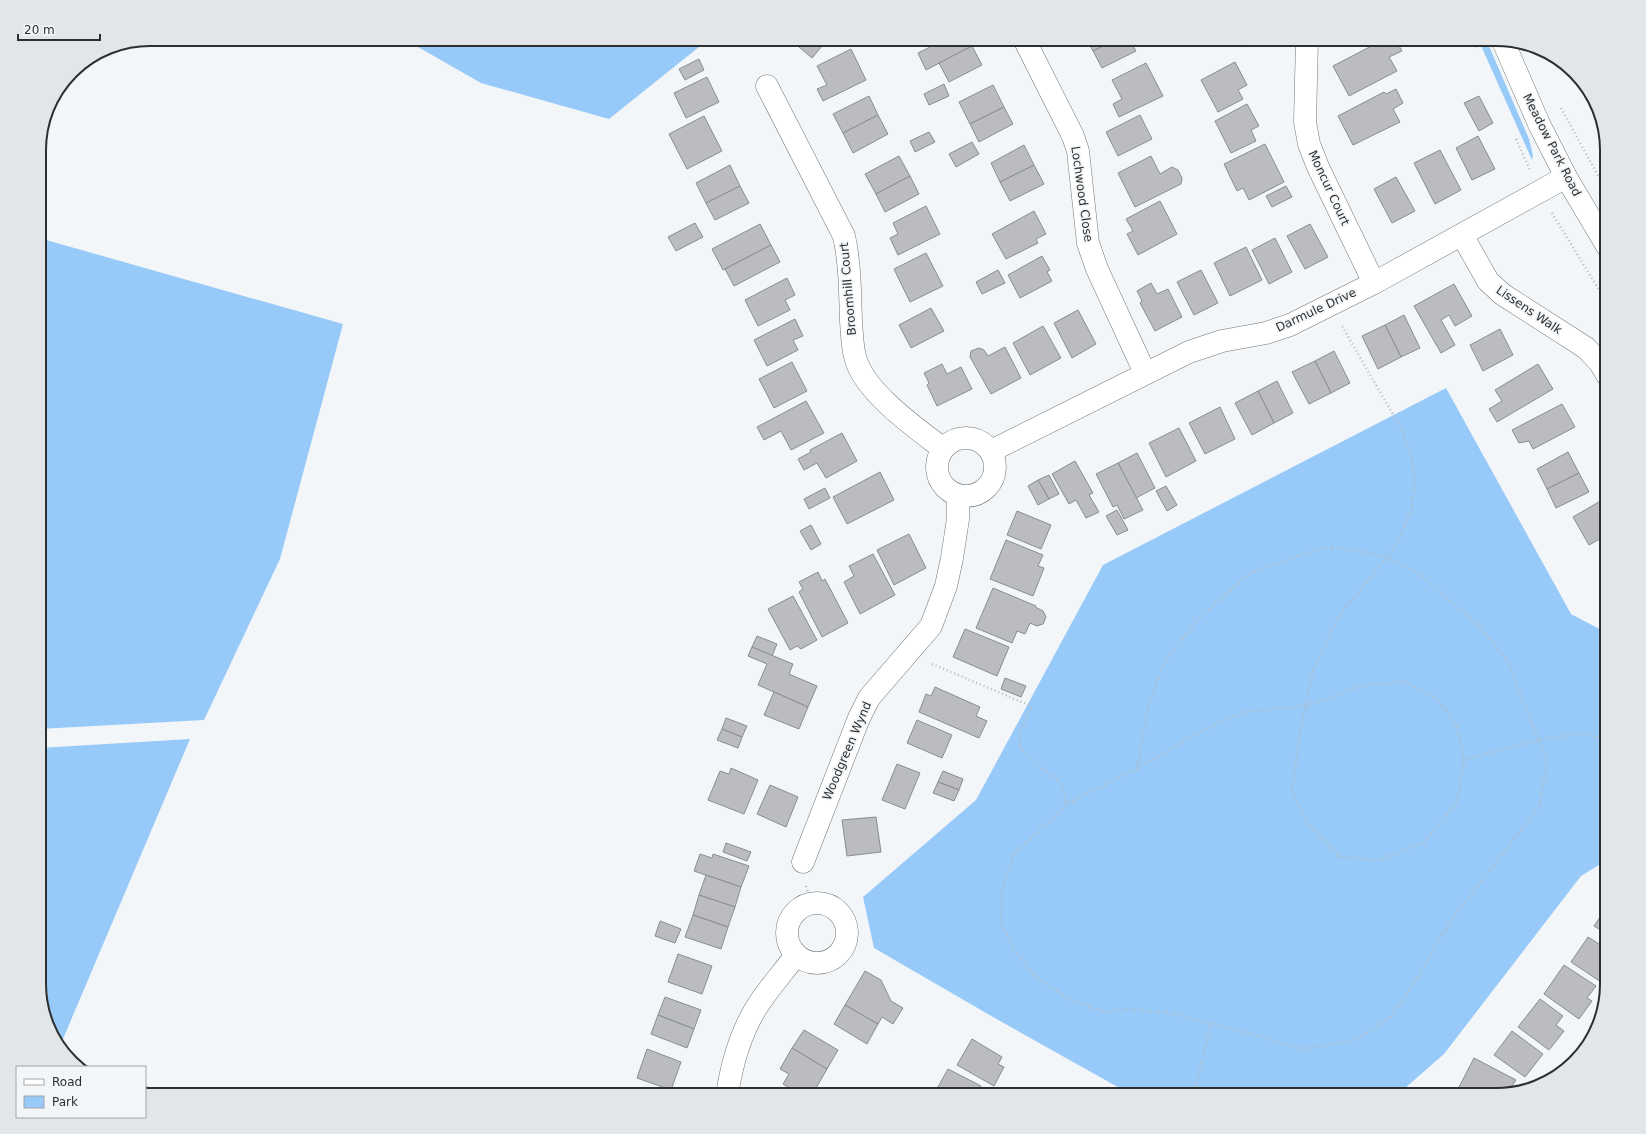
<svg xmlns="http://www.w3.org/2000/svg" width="1646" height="1134" viewBox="0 0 1646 1134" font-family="'DejaVu Sans',sans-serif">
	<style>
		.green { fill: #97c9f9 }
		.building { fill: #babcbf; stroke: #8a8c8f }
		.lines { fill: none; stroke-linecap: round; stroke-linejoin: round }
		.street-casing { stroke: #727577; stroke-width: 23 }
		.secondary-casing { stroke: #727577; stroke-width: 23 }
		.path { stroke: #b6b9ba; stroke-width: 2.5; stroke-dasharray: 1 3; stroke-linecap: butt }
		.street { stroke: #fff; stroke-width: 22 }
		.secondary { stroke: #fff; stroke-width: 22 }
		.labels { text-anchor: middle; stroke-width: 3.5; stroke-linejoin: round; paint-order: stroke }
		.street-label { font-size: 12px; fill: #2d2e2f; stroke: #f3f6f8 }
		.rim { fill: none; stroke: #2d2e2f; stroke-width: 2 }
	</style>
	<rect width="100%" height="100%" fill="#f3f6f8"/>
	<g class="green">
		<polygon points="404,39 709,39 609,119 481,83"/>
		<polygon points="1478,39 1486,39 1529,139 1533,155 1532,160"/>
		<polygon points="39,238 343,324 280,559 204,720 39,729"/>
		<polygon points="1446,388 1571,614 1607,633 1607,860 1581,876 1444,1054 1397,1095 1132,1095 993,1017 874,948 863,897 976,800 1103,565"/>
		<polygon points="190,739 60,1046 54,1039 39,991 39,748"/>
	</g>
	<g class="building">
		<polygon points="794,39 828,39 812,58 792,41"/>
		<polygon points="939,39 968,39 972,46 926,70 918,53 930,47 929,44"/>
		<polygon points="1086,39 1117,39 1093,51"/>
		<polygon points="1117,39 1129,39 1136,51 1102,68 1093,51"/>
		<polygon points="1238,39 1257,39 1242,47"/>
		<polygon points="1360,39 1373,39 1363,44"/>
		<polygon points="1391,39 1395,39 1402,51 1389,57 1397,71 1349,96 1333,66 1381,41 1382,43"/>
		<polygon points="972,46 982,65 949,82 939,63"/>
		<polygon points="851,49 866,80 823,101 817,89 827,85 817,66"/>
		<polygon points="699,59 704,70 685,80 679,69"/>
		<polygon points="1235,62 1247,85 1238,90 1243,99 1218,112 1201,80"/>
		<polygon points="1146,63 1163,96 1119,117 1113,104 1122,99 1112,80"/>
		<polygon points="707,77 719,102 686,118 674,93"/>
		<polygon points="944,84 949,96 929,105 924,94"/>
		<polygon points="993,85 1004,107 970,124 959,102"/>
		<polygon points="1396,89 1403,103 1393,109 1400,122 1353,145 1338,116 1384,92 1386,94"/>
		<polygon points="869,96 878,115 843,133 833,114"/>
		<polygon points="1479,96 1493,123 1479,131 1464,103"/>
		<polygon points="1247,104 1259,126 1251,130 1256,141 1231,153 1215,121"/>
		<polygon points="1004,107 1013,124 979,142 970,124"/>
		<polygon points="878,115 888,134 853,153 843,133"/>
		<polygon points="1140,115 1152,139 1118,156 1106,132"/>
		<polygon points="704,116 722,151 687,169 669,134"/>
		<polygon points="929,132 935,142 915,152 910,141"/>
		<polygon points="1478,136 1495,169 1472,180 1456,148"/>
		<polygon points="972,142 979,154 956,167 949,154"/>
		<polygon points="1265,144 1284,182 1249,200 1243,188 1237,191 1224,164"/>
		<polygon points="1024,145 1034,165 1000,182 991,163"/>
		<polygon points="1440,150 1461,190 1435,204 1414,163"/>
		<polygon points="899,156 910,176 876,194 865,174"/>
		<polygon points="1151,156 1160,174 1172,167 1178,170 1182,178 1181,184 1135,207 1118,173"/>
		<polygon points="730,165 740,186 706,203 696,183"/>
		<polygon points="1034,165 1044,184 1010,201 1000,182"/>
		<polygon points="910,176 919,194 885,212 876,194"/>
		<polygon points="1396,177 1415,211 1392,223 1374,189"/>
		<polygon points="740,186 749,203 715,220 706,203"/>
		<polygon points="1286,186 1292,197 1272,207 1266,196"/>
		<polygon points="1160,201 1177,234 1138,255 1127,234 1133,231 1126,219"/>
		<polygon points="926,206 940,234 898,255 890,238 898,234 893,223"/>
		<polygon points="1034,211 1046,234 1036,239 1038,243 1006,259 992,234"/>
		<polygon points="695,223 703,237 676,251 668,237"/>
		<polygon points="760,224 771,245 723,270 712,249"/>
		<polygon points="1310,224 1328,257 1305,269 1287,236"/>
		<polygon points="1275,238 1292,272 1269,284 1252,250"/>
		<polygon points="771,245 780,262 734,286 725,269"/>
		<polygon points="1246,247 1262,280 1230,296 1214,263"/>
		<polygon points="926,253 943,286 910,302 894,269"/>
		<polygon points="1042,256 1050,270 1047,272 1052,281 1020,298 1008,275"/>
		<polygon points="998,270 1005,283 982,294 976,282"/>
		<polygon points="1201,270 1218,303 1194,315 1177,282"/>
		<polygon points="787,278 795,295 785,300 790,310 758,326 745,300"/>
		<polygon points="1151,283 1157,294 1168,289 1182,317 1155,331 1140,303 1142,301 1137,291"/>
		<polygon points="1454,284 1472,316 1455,326 1449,315 1441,320 1455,345 1441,353 1414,306"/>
		<polygon points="931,308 944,331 911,348 899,325"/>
		<polygon points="1078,310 1096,344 1072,358 1054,323"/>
		<polygon points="1404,315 1420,348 1401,357 1385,325"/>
		<polygon points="795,319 803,336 793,340 798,350 767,366 754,340"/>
		<polygon points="1385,325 1401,357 1378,369 1362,336"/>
		<polygon points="1043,326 1061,358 1030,375 1013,343"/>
		<polygon points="1500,329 1513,355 1483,371 1470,345"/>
		<polygon points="1005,347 1021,378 991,394 970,357 971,351 979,348 984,350 988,356"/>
		<polygon points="1334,351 1350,383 1331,393 1315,361"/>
		<polygon points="1315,361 1331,393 1309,404 1292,372"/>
		<polygon points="792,362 807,391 774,408 759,379"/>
		<polygon points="942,364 947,374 961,367 972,389 937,406 927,385 929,383 924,373"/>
		<polygon points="1538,364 1553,389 1497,422 1489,409 1502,401 1495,390"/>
		<polygon points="1277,381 1293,413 1274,423 1258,391"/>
		<polygon points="1258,391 1274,423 1252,435 1235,403"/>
		<polygon points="806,401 824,433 791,450 781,431 764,440 757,427"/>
		<polygon points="1562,404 1575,427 1533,449 1529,441 1519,443 1512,430"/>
		<polygon points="1220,407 1235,439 1205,454 1189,423"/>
		<polygon points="1179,428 1196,461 1166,477 1149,443"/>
		<polygon points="842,433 857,461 826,478 817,463 804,470 798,459 811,452 810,450"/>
		<polygon points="1568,452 1579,473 1547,489 1537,469"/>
		<polygon points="1137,453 1155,488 1136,498 1118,463"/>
		<polygon points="1075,461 1093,493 1089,495 1099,512 1086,518 1076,500 1069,504 1052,474"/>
		<polygon points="1118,463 1143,510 1124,519 1117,505 1113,507 1096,474"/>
		<polygon points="880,472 894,500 847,524 833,497"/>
		<polygon points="1579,473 1589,492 1556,508 1547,489"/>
		<polygon points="1049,475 1059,494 1049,499 1038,480"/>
		<polygon points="1038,480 1049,499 1038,505 1028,486"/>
		<polygon points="1166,486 1177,505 1167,511 1156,491"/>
		<polygon points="825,488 830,498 809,509 804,499"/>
		<polygon points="1604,499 1607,504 1607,535 1589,545 1573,517"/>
		<polygon points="1117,510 1128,530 1117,535 1106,516"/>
		<polygon points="1017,511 1051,525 1041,549 1007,535"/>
		<polygon points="811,525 821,544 811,550 800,531"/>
		<polygon points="909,534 926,568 894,585 877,550"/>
		<polygon points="1006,540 1043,555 1038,566 1044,568 1033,596 990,579"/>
		<polygon points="873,554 895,595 860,614 844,582 854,576 849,566"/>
		<polygon points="818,572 822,581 825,579 848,623 822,637 799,592 803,589 799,582"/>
		<polygon points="993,588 1036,606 1035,607 1043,611 1046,617 1043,624 1037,626 1030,623 1025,634 1017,631 1012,643 976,628"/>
		<polygon points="793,596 817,640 801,649 797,646 790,650 768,609"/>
		<polygon points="965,629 1009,647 997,676 953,657"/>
		<polygon points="757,636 777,644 772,656 752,647"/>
		<polygon points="752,647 793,664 789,674 817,686 808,707 758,685 767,664 748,656"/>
		<polygon points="1005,678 1026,686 1021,697 1001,689"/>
		<polygon points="935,687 980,707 976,716 987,721 979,738 919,712 926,694 931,696"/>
		<polygon points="774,692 808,707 799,729 764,715"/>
		<polygon points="726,718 747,726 742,737 722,729"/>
		<polygon points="917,720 952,735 942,758 907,743"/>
		<polygon points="722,729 742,737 738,748 717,740"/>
		<polygon points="897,764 920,773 905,809 882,800"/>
		<polygon points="731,768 758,780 744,814 708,800 720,771 729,774"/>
		<polygon points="943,771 963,779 959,790 938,782"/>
		<polygon points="938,782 959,790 954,801 933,793"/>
		<polygon points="770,785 798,797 786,827 757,814"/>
		<polygon points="876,817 881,852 847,856 842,820"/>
		<polygon points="726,843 751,852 747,861 723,852"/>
		<polygon points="700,854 712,858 713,854 749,866 741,887 694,871"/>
		<polygon points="706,875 741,887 735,907 699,895"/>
		<polygon points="699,895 735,907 728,927 693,915"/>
		<polygon points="1607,907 1607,934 1594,926"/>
		<polygon points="693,915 728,927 721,949 685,937"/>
		<polygon points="660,921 681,929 675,943 655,936"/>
		<polygon points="1588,937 1607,949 1607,974 1601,982 1571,962"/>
		<polygon points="678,954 712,966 702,994 668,982"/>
		<polygon points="1564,965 1596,986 1587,998 1592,1001 1579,1019 1544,994"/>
		<polygon points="865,971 881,980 891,1001 903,1008 893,1024 882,1017 878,1024 845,1005"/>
		<polygon points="665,997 701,1010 694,1029 658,1015"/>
		<polygon points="1540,999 1563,1016 1556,1025 1564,1031 1549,1050 1518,1027"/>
		<polygon points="845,1005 878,1024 867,1044 834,1024"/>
		<polygon points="658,1015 694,1029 687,1048 651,1034"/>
		<polygon points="804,1030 838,1050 827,1069 792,1048"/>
		<polygon points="1512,1031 1543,1054 1525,1077 1494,1055"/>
		<polygon points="972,1039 1002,1057 998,1064 1004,1067 994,1086 957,1065"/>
		<polygon points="792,1048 827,1069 812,1095 801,1095 783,1084 789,1074 780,1069"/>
		<polygon points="647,1049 681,1062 671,1090 637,1078"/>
		<polygon points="1474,1058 1516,1080 1511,1087 1517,1090 1496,1095 1469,1095 1458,1089"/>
		<polygon points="948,1069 981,1086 976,1095 952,1095 938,1087"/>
		<polygon points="938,1087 952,1095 933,1095"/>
	</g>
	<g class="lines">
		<g class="street-casing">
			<g id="street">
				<polyline points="1024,39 1073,136 1078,151 1088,243 1097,269 1145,373"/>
				<polyline points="1307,39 1305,122 1309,144 1318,167 1374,283"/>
				<path d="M767 86 844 236C850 263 850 292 851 321 852 333 852 348 856 360 866 393 916 428 942 448"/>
				<polyline points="1462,235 1488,281 1502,294 1586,348 1600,363 1607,375"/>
				<circle cx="966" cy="467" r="29"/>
				<polyline points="991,451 1189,352 1222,341 1266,333 1290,325 1374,283 1566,177"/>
				<polyline points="803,862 859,718 869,698 931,626 946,586 952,558 958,519 958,496"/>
				<circle cx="817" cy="933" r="30"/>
				<path d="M727 1095C732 1062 741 1030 760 1002 771 986 784 971 796 955"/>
			</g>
		</g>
		<g class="secondary-casing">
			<polyline id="secondary" points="1503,41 1539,124 1566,177 1607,246"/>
		</g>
		<g class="path">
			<polyline points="1473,39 1478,50"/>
			<polyline points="1561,108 1607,192"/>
			<polyline points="1516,139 1530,170"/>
			<polyline points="1552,213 1607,303"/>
			<polygon points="1332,547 1381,555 1418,573 1474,621 1507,659 1547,762 1539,807 1450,921 1421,972 1392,1016 1356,1040 1304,1049 1177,1014 1130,1009 1103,1012 1070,1000 1035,976 1015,952 1001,924 1002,886 1015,853 1067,804 1137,768 1147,713 1164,663 1199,618 1250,573 1302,554"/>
			<polyline points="932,664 1031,706 1020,733 1020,748 1040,767 1061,783 1067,804"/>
			<polyline points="1464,760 1539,740 1582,733 1607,740"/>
			<polyline points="1138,768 1196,734 1242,712 1306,706 1363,685 1405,682 1436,698 1456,724 1464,760 1457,802 1425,842 1379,860 1340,857 1308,824 1292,791 1300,732 1314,668 1339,615 1387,558 1398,543 1411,509 1415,479 1411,454 1402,430 1342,326"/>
			<polyline points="806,886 811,903"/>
			<polyline points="1194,1095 1211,1023"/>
		</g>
		<use href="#street" class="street"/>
		<use href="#secondary" class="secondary"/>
	</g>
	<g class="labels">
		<g class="street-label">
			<text transform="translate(1552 145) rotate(63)" y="4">Meadow Park Road</text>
			<text transform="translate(1329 188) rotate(65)" y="4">Moncur Court</text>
			<text transform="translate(1082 194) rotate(82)" y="4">Lochwood Close</text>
			<text transform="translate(848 289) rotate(-95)" y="4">Broomhill Court</text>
			<text transform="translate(1316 310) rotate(-25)" y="4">Darmule Drive</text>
			<text transform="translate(1529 310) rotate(34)" y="4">Lissens Walk</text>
			<text transform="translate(847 751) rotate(-67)" y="4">Woodgreen Wynd</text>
		</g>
	</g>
	<path d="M0 0H1646V1134H0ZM150 46H1496A104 104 0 0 1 1600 150V984A104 104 0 0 1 1496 1088H150A104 104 0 0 1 46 984V150A104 104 0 0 1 150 46Z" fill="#e3e6e8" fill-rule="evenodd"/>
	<path class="rim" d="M150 46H1496A104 104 0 0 1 1600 150V984A104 104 0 0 1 1496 1088H150A104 104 0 0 1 46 984V150A104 104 0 0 1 150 46Z"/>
	<rect x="16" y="1066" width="130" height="52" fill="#f3f6f8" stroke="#a4a6a8"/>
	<rect x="24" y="1079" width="20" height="6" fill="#ffffff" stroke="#a4a6a8"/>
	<text x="52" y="1086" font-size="12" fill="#2d2e2f">Road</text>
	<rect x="24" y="1096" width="20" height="12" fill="#97c9f9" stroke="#a4a6a8"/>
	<text x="52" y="1106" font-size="12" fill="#2d2e2f">Park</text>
	<path d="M18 34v6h82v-6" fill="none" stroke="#2d2e2f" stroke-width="2"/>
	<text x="24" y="34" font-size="12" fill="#2d2e2f" stroke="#f3f6f8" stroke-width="3" paint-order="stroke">20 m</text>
</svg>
